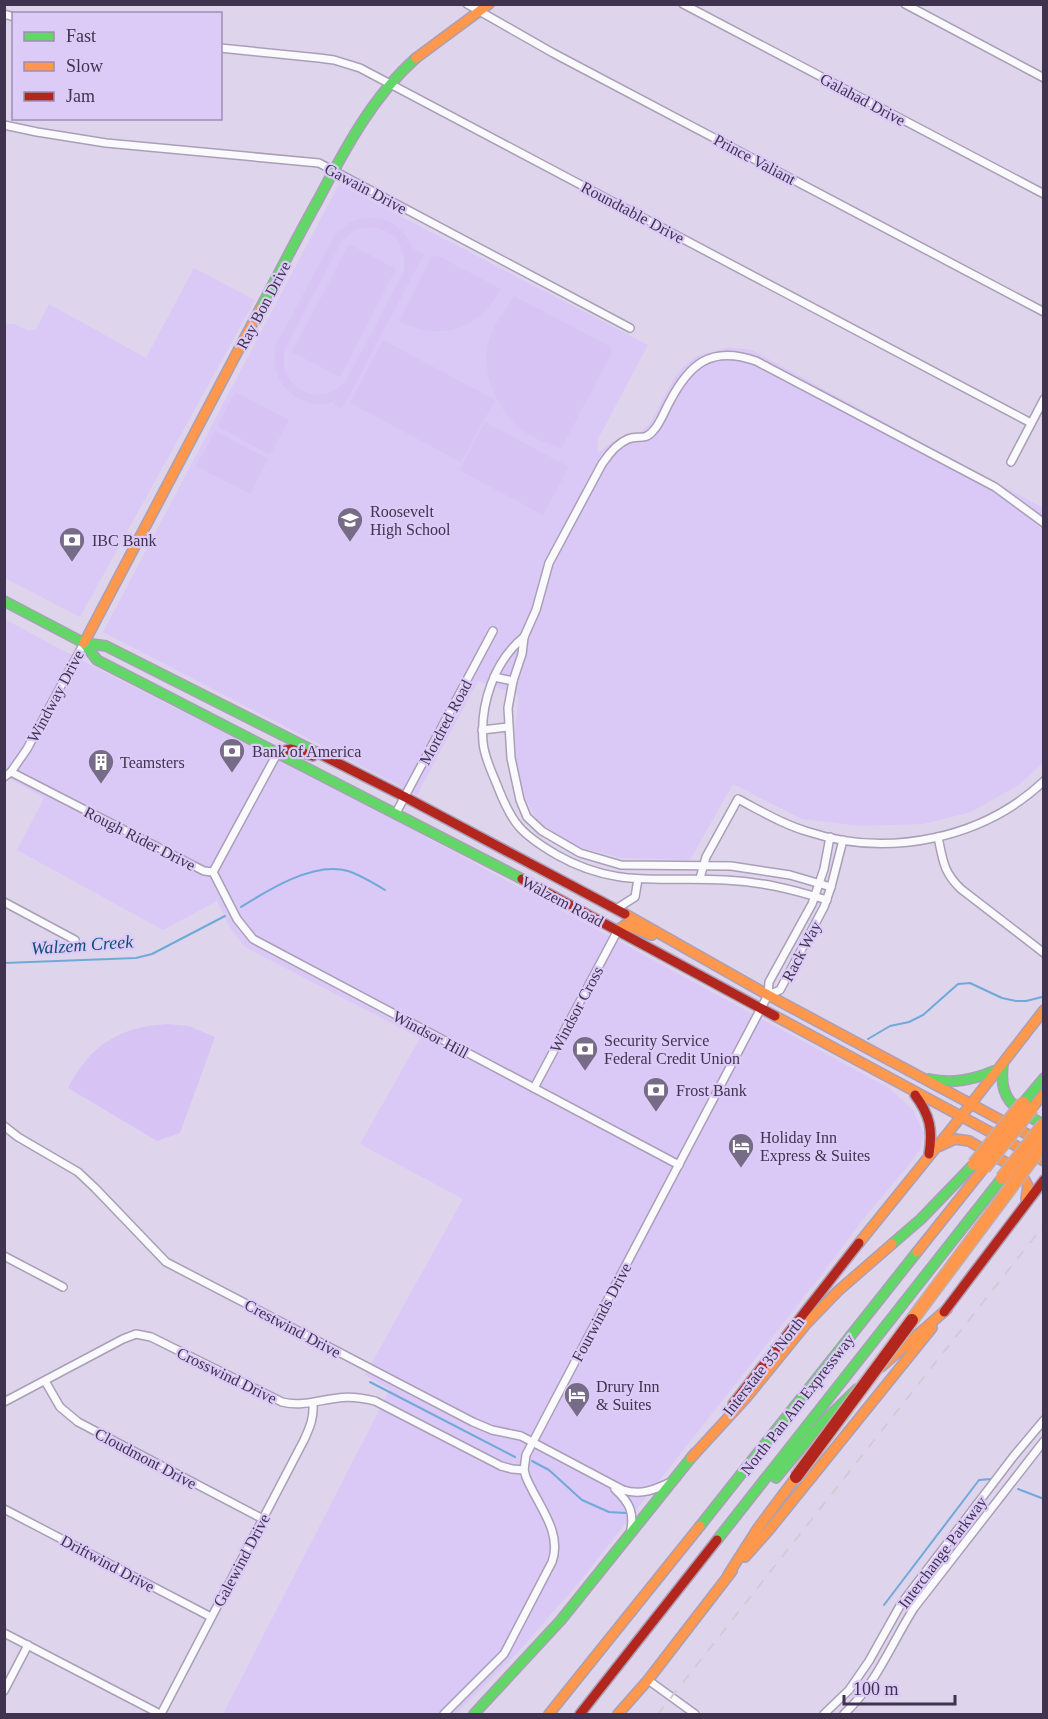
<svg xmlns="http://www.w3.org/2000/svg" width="1048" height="1719" viewBox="0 0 1048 1719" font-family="Georgia,serif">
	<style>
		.built { fill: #dac8f6 }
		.green { fill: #d7c4f4; fill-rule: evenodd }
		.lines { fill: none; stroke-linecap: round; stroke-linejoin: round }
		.stream { stroke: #70a9d9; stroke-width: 2 }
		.street-casing { stroke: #a99fb7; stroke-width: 10 }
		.fast-casing { stroke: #a99fb7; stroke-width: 12 }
		.slow-casing { stroke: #a99fb7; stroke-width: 12 }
		.jam-casing { stroke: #a99fb7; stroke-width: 12 }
		.street { stroke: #faf9fc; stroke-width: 7 }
		.fast { stroke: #63d668; stroke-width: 9 }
		.slow { stroke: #ff974d; stroke-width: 9 }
		.jam { stroke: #b3261e; stroke-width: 9 }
		.rail { stroke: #cfccd3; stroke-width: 2; stroke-dasharray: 10 10; stroke-linecap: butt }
		.slow-bridge-casing { stroke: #bcaeb3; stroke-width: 15; stroke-linecap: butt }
		.jam-bridge-casing { stroke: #bcaeb3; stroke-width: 15; stroke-linecap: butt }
		.slow-bridge { stroke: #ff974d; stroke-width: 12 }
		.jam-bridge { stroke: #b3261e; stroke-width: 12 }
		.labels { text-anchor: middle; stroke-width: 4.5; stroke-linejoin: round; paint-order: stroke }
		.street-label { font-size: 16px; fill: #3f3350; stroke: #dccbf7 }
		.poi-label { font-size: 16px; fill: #3f3350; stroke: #dccbf7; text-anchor: start }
		.water-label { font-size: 18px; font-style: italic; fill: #0c4d75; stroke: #dccbf7 }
	</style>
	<rect width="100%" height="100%" fill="#ded5ed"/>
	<g class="built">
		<polygon points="339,184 648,345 598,439 598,453 615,440 641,432 651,422 674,378 684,366 697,356 729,347 752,350 1043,508 1043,763 1019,785 971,812 923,824 860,826 802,819 733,784 690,860 621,858 579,847 539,823 524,797 516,760 515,729 519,695 478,681 417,795 103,632"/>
		<polygon points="194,268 255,300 80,617 5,578 5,324 15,324 29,331 36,329 49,304 146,358"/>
		<polygon points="4,619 81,660 393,819 889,1088 913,1110 924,1133 920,1150 908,1166 864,1218 822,1274 581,1580 520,1650 456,1714 223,1714 390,1389 365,1375 463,1199 360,1144 420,1038 245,947 230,928 217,901 163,930 17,850 44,798 5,776"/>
	</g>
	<g class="green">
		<path d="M364 218C388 216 407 229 414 253L416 250 424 254 342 409 334 405 336 401C299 414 267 382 276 345L335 235 351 222ZM371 227C395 229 409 249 403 273L346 381C320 411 274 387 285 348L342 241 355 230Z"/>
		<polygon points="349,244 396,269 340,377 292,352"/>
		<path d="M438 256 501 289C477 331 442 342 399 321L431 257Z"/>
		<path d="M514 296 609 346 612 352 561 449C551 443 541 442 531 436 498 416 478 374 490 336 495 321 507 310 514 296Z"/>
		<polygon points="383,340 495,400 461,462 350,403"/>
		<polygon points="235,392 289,420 270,455 217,426"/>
		<polygon points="485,422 569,467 543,515 459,470"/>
		<polygon points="215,431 268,459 250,494 196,466"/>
		<path d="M167 1024 189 1026 215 1037 180 1133 157 1141 68 1088C90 1045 119 1027 167 1024Z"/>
	</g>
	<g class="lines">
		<g class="stream">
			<path d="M241 907C268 890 314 861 348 871 361 875 373 883 385 890"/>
			<polyline points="4,963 136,958 152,954 225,916"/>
			<polyline points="868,1039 890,1026 909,1022 923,1015 958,984 970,983 1002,998 1016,1001 1026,1001 1042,997"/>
			<polyline points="370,1382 515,1457"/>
			<polyline points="532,1461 549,1470 582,1500 609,1512 626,1513"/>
			<polyline points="1018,1489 1044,1499"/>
			<polyline points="884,1605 979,1480 991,1479"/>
		</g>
		<g class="street-casing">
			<g id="street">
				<polyline points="467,4 553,53 1044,312"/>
				<polyline points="683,4 1044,194"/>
				<polyline points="905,4 1044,78"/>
				<polyline points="4,14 14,17"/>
				<polyline points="220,48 319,58 334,60 360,68 1031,423"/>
				<polyline points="4,125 37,132 106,143 319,163 630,328"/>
				<polyline points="1011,462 1044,399"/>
				<path d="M524 637C494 661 480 704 483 742 484 757 492 772 497 785 512 824 521 834 557 855 617 889 660 876 725 880 763 882 791 889 827 900"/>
				<polyline points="494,677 513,681"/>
				<polyline points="482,730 508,727"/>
				<polyline points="11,772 204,871 213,872"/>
				<polyline points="4,777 11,772 27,749 84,643"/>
				<polyline points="396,813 493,631"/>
				<path d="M938 837C943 860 943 872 961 889L1044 953"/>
				<polyline points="213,872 237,919 253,939 679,1165"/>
				<polyline points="213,872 278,752"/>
				<path d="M700 878 706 857 738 799C761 811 784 825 809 832 888 858 983 839 1044 781"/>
				<path d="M831 887 790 875 731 866 621 865 580 853 542 831 527 817 520 800 511 758 508 708 513 681 522 654 524 637 536 610 549 563 602 464C608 455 618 443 628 439 638 435 645 441 653 431 660 424 664 412 669 403 689 364 711 345 756 361L995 487 1044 523"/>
				<polyline points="4,902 75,940"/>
				<polyline points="616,909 635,897 638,879"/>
				<polyline points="768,995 780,990 824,907 831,887 843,840"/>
				<polyline points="534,1088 618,930"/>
				<path d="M4 1126 18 1137 78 1172 95 1188 166 1262 473 1422 492 1430 521 1436 623 1490C642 1496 656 1489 673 1481"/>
				<polyline points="4,1256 63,1287"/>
				<polyline points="45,1381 60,1407 78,1422 263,1519"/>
				<path d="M4 1402 123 1339 136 1334 151 1337 282 1402C302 1407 319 1400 338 1398 351 1396 363 1398 375 1401L501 1466 512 1469 524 1470"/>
				<path d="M615 1489C630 1503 635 1513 630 1534"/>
				<polyline points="4,1509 211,1617"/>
				<polyline points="4,1633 160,1714"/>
				<polyline points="648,1680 695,1714"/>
				<polyline points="4,1691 28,1645"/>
				<path d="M161 1714 304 1440C310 1427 314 1418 313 1403"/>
				<path d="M444 1714 504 1654 552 1562C563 1532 537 1504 526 1477L524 1470 526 1455 768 995 769 982 812 904 824 869 830 837"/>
				<polyline points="824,1714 849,1690 869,1661 901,1604 1013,1457 1044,1420"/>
				<path d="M844 1714C877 1683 890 1646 914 1608L1044 1441"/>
			</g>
		</g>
		<g class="fast-casing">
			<g id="fast">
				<path d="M260 309C279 273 298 236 318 200 345 149 372 97 416 58"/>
				<polyline points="4,601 84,643 106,646 316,752"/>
				<polyline points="84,643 97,660 522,879"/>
				<path d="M1003 1064C998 1101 1015 1108 1044 1125"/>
				<path d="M929 1079C952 1084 972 1080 994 1071"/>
				<polyline points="1023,1103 1044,1078"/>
				<polyline points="892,1244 921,1219 974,1164"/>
				<polyline points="776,1478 820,1425 857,1389"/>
				<polyline points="700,1526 917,1252"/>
				<polyline points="717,1540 1002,1178"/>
				<polyline points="474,1714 561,1620 695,1453"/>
			</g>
		</g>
		<g class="slow-casing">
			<g id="slow">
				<polyline points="416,58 489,4"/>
				<polyline points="84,643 260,309"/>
				<polyline points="625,914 768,995 1038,1140"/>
				<polyline points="618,930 625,925 652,935"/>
				<polyline points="775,1016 1044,1161"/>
				<polyline points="1032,1108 1044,1093"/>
				<polyline points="940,1146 955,1139 969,1141 1020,1171 1028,1186 1026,1199"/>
				<polyline points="859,1243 960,1118 1044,1010"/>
				<polyline points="917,1252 984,1168"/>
				<polyline points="881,1367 947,1309"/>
				<polyline points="691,1458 746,1398 807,1323 838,1291 892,1244"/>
				<polyline points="745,1557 769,1530 932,1328"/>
				<polyline points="728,1575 758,1528 796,1477"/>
				<polyline points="549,1714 700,1526"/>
				<polyline points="618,1714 648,1680 732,1571"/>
			</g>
		</g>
		<g class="jam-casing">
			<g id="jam">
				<polyline points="278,752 291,749 313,756"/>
				<polyline points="316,752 405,797 625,914"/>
				<polyline points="522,879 775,1016"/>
				<path d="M915 1095C930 1115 933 1130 929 1154"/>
				<polyline points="944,1312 1044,1180"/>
				<polyline points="733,1404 859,1243"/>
				<polyline points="580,1714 717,1540"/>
			</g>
		</g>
		<use href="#street" class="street"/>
		<use href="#fast" class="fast"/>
		<use href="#slow" class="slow"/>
		<use href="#jam" class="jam"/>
		<polyline class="rail" points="658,1714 1044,1225"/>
		<g class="slow-bridge-casing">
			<g id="slow-bridge">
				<polyline points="974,1164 1023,1103"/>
				<polyline points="984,1168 1032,1108"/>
				<polyline points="1002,1178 1044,1124"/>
				<polyline points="912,1320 1044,1143"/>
			</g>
		</g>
		<g class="jam-bridge-casing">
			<polyline id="jam-bridge" points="796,1477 912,1320"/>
		</g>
		<use href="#slow-bridge" class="slow-bridge"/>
		<use href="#jam-bridge" class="jam-bridge"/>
	</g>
	<defs>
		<g id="school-pin" transform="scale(1.35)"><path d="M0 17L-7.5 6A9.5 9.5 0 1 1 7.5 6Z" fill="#776c87" stroke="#dccbf7"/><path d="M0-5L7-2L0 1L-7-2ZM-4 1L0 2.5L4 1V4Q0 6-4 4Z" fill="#fff"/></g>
		<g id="bank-pin" transform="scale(1.35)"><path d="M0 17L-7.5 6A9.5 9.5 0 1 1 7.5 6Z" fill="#776c87" stroke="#dccbf7"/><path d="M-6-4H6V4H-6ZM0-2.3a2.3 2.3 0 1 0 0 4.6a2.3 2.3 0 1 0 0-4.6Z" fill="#fff"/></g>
		<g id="building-pin" transform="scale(1.35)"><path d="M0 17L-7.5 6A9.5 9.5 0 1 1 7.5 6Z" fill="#776c87" stroke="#dccbf7"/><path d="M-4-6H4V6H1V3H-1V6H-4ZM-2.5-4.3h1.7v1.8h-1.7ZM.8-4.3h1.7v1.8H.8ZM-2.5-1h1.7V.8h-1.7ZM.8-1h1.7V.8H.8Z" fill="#fff"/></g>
		<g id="hotel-pin" transform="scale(1.35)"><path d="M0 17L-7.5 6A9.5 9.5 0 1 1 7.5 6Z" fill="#776c87" stroke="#dccbf7"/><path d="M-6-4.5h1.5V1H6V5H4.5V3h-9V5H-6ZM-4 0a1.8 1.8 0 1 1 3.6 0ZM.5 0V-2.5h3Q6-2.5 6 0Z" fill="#fff"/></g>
	</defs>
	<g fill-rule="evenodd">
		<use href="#school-pin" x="350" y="520"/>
		<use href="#bank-pin" x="72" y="540"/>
		<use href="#bank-pin" x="232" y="751"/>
		<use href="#building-pin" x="101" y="762"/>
		<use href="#bank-pin" x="585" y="1049"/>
		<use href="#bank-pin" x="656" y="1090"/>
		<use href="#hotel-pin" x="741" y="1146"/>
		<use href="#hotel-pin" x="577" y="1395"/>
	</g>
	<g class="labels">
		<g class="street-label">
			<text transform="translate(863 99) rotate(28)" y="6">Galahad Drive</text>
			<text transform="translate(755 159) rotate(28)" y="6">Prince Valiant</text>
			<text transform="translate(366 188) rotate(28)" y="6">Gawain Drive</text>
			<text transform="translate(633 212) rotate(28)" y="6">Roundtable Drive</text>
			<text transform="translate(263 305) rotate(-62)" y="6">Ray Bon Drive</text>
			<text transform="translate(55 696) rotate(-62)" y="6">Windway Drive</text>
			<text transform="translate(445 722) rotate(-62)" y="6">Mordred Road</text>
			<text transform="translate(140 838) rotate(27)" y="6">Rough Rider Drive</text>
			<text transform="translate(563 901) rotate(28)" y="6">Walzem Road</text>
			<text transform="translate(801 951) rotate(-62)" y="6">Rack Way</text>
			<text transform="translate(576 1009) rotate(-62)" y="6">Windsor Cross</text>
			<text transform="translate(431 1034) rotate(28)" y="6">Windsor Hill</text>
			<text transform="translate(601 1312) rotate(-62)" y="6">Fourwinds Drive</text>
			<text transform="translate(293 1328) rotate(28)" y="6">Crestwind Drive</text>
			<text transform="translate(763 1366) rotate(-52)" y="6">Interstate 35 North</text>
			<text transform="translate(227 1375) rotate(26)" y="6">Crosswind Drive</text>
			<text transform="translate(797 1404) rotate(-52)" y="6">North Pan Am Expressway</text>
			<text transform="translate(146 1458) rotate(28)" y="6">Cloudmont Drive</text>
			<text transform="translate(942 1552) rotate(-53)" y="6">Interchange Parkway</text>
			<text transform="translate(241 1560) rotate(-62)" y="6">Galewind Drive</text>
			<text transform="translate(108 1563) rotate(28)" y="6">Driftwind Drive</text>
		</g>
		<g class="poi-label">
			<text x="370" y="517">Roosevelt<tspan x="370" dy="18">High School</tspan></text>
			<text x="92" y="546">IBC Bank</text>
			<text x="252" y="757">Bank of America</text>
			<text x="120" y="768">Teamsters</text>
			<text x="604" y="1046">Security Service<tspan x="604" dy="18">Federal Credit Union</tspan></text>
			<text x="676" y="1096">Frost Bank</text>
			<text x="760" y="1143">Holiday Inn<tspan x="760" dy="18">Express &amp; Suites</tspan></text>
			<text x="596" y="1392">Drury Inn<tspan x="596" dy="18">&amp; Suites</tspan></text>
		</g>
		<g class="water-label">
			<text transform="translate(82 945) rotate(-4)" y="6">Walzem Creek</text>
		</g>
	</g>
	<rect width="1048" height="1719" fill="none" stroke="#3f3350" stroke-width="12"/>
	<rect x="12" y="12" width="210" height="108" fill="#dccbf7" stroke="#9d8eb4" stroke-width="1.5"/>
	<rect x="24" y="32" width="30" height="9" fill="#63d668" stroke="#9d8eb4" stroke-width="1.5"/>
	<text x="66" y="42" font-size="18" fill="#3f3350">Fast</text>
	<rect x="24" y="62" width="30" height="9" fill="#ff974d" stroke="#9d8eb4" stroke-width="1.5"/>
	<text x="66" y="72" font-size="18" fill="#3f3350">Slow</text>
	<rect x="24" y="92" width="30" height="9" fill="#b3261e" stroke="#9d8eb4" stroke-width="1.5"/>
	<text x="66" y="102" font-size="18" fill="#3f3350">Jam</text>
	<path d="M844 1695v9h111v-9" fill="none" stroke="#3f3350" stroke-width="3"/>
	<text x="853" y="1695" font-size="18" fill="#3f3350" stroke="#dccbf7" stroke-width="4.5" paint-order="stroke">100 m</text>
</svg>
